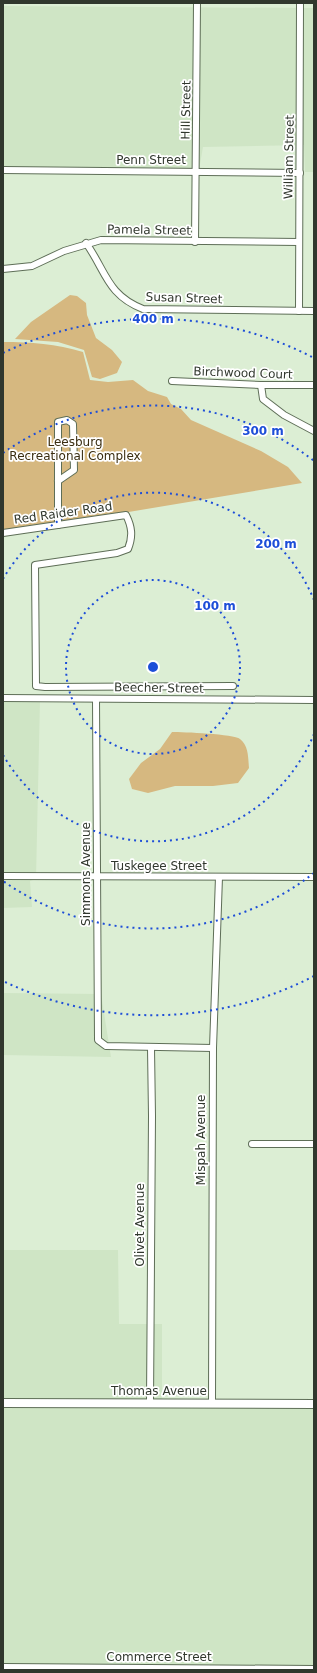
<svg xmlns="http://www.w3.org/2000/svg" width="317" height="1673" viewBox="0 0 317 1673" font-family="'DejaVu Sans',sans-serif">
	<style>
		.built { fill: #cfe5c5 }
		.green { fill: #d6b880 }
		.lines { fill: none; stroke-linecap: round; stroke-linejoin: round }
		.minor-casing { stroke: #5e6e57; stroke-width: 8 }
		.tertiary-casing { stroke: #5e6e57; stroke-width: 10 }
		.minor { stroke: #fff; stroke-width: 6 }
		.tertiary { stroke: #fff; stroke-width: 8 }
		.ring { fill: none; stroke: #1d4ed8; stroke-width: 2; stroke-dasharray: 2 4 }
		.labels { text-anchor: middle; stroke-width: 3.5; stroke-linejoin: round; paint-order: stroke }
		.street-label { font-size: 12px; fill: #30372d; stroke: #fff }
		.park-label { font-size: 12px; fill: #3a2d11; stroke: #fff }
		.centre { fill: #1d4ed8; stroke: #fff; stroke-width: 2 }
		.ring-label { font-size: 12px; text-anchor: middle; font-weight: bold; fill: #1d4ed8; stroke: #fff; stroke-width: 3.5; stroke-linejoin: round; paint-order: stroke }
	</style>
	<rect width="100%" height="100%" fill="#dceed4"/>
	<g class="built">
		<polygon points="3,6 314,8 314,172 305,172 304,145 203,147 199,170 3,172"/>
		<polygon points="3,700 40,700 36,879 30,881 32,907 3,908"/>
		<polygon points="3,993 101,994 111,1057 3,1055"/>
		<polygon points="3,1250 118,1250 119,1324 162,1324 162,1400 3,1400"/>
		<polygon points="3,1405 314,1407 314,1670 3,1670"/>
	</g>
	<g class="green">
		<polygon points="70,295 77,296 86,303 87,315 96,338 112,350 122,362 117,373 100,379 92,377 84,350 58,342 15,339 31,322"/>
		<path d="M3 342C31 342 56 344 83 352L90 380 108 382 133 380 148 391 167 397 171 404 181 409 191 420 261 451 288 467 302 483 3 533Z"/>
		<path d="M172 732C183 732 234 734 240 739 249 746 248 758 249 768L238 783 213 786H175L148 793 132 789 129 779 141 763 160 749Z"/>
	</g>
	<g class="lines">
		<g class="minor-casing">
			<g id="minor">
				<polyline points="3,170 300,173"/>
				<polyline points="195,242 197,3"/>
				<path d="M86 243C106 271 107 295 143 309L314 311"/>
				<polyline points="3,269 32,266 64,251 101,240 299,242"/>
				<polyline points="299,311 300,3"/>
				<polyline points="172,381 261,385 314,385"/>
				<polyline points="261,385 263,399 284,415 314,431"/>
				<polyline points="58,525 58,422 67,420 73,424 74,470 58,481"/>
				<path d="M3 533 126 515C132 527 133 536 128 549L117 553 35 565 36 686 45 687 233 686"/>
				<polyline points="3,698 314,700"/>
				<polyline points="96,699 98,1040 106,1046 213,1048"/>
				<polyline points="3,876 314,877"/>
				<polyline points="252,1144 314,1144"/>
				<polyline points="150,1403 152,1116 151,1048"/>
				<polyline points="212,1403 213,1048 219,877"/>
				<polyline points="3,1667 314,1669"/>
			</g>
		</g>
		<g class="tertiary-casing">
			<polyline id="tertiary" points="3,1403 314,1404"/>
		</g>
		<use href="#minor" class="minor"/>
		<use href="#tertiary" class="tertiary"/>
	</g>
	<g class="ring">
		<circle cx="153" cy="667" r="87"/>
		<path d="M314 734A174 174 0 0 1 3 755M3 579A174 174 0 0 1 314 600"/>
		<path d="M314 873A261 261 0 0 1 3 881M3 453A261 261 0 0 1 314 461"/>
		<path d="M314 976A348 348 0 0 1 3 981M3 353A348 348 0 0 1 314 358"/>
	</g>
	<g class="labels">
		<g class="street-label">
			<text transform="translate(186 110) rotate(-89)" y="4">Hill Street</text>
			<text transform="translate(289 157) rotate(-89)" y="4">William Street</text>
			<text x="151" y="164">Penn Street</text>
			<text transform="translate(149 230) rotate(1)" y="4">Pamela Street</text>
			<text transform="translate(184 298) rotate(2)" y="4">Susan Street</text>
			<text transform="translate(243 373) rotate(2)" y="4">Birchwood Court</text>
			<text transform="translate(63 513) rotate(-8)" y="4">Red Raider Road</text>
			<text transform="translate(159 688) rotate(1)" y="4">Beecher Street</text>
			<text x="159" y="870">Tuskegee Street</text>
			<text transform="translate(86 874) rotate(-90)" y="4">Simmons Avenue</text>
			<text transform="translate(201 1140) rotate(-90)" y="4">Mispah Avenue</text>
			<text transform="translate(140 1225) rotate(-90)" y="4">Olivet Avenue</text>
			<text x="159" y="1395">Thomas Avenue</text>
			<text x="159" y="1661">Commerce Street</text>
		</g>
		<g class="park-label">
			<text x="75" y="446">Leesburg<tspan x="75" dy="14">Recreational Complex</tspan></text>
		</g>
	</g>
	<circle cx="153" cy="667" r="6" class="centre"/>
	<g class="ring-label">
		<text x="153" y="323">400 m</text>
		<text x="263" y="435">300 m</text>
		<text x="276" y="548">200 m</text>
		<text x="215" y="610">100 m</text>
	</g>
	<rect width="317" height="1673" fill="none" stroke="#30372d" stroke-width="8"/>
</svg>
